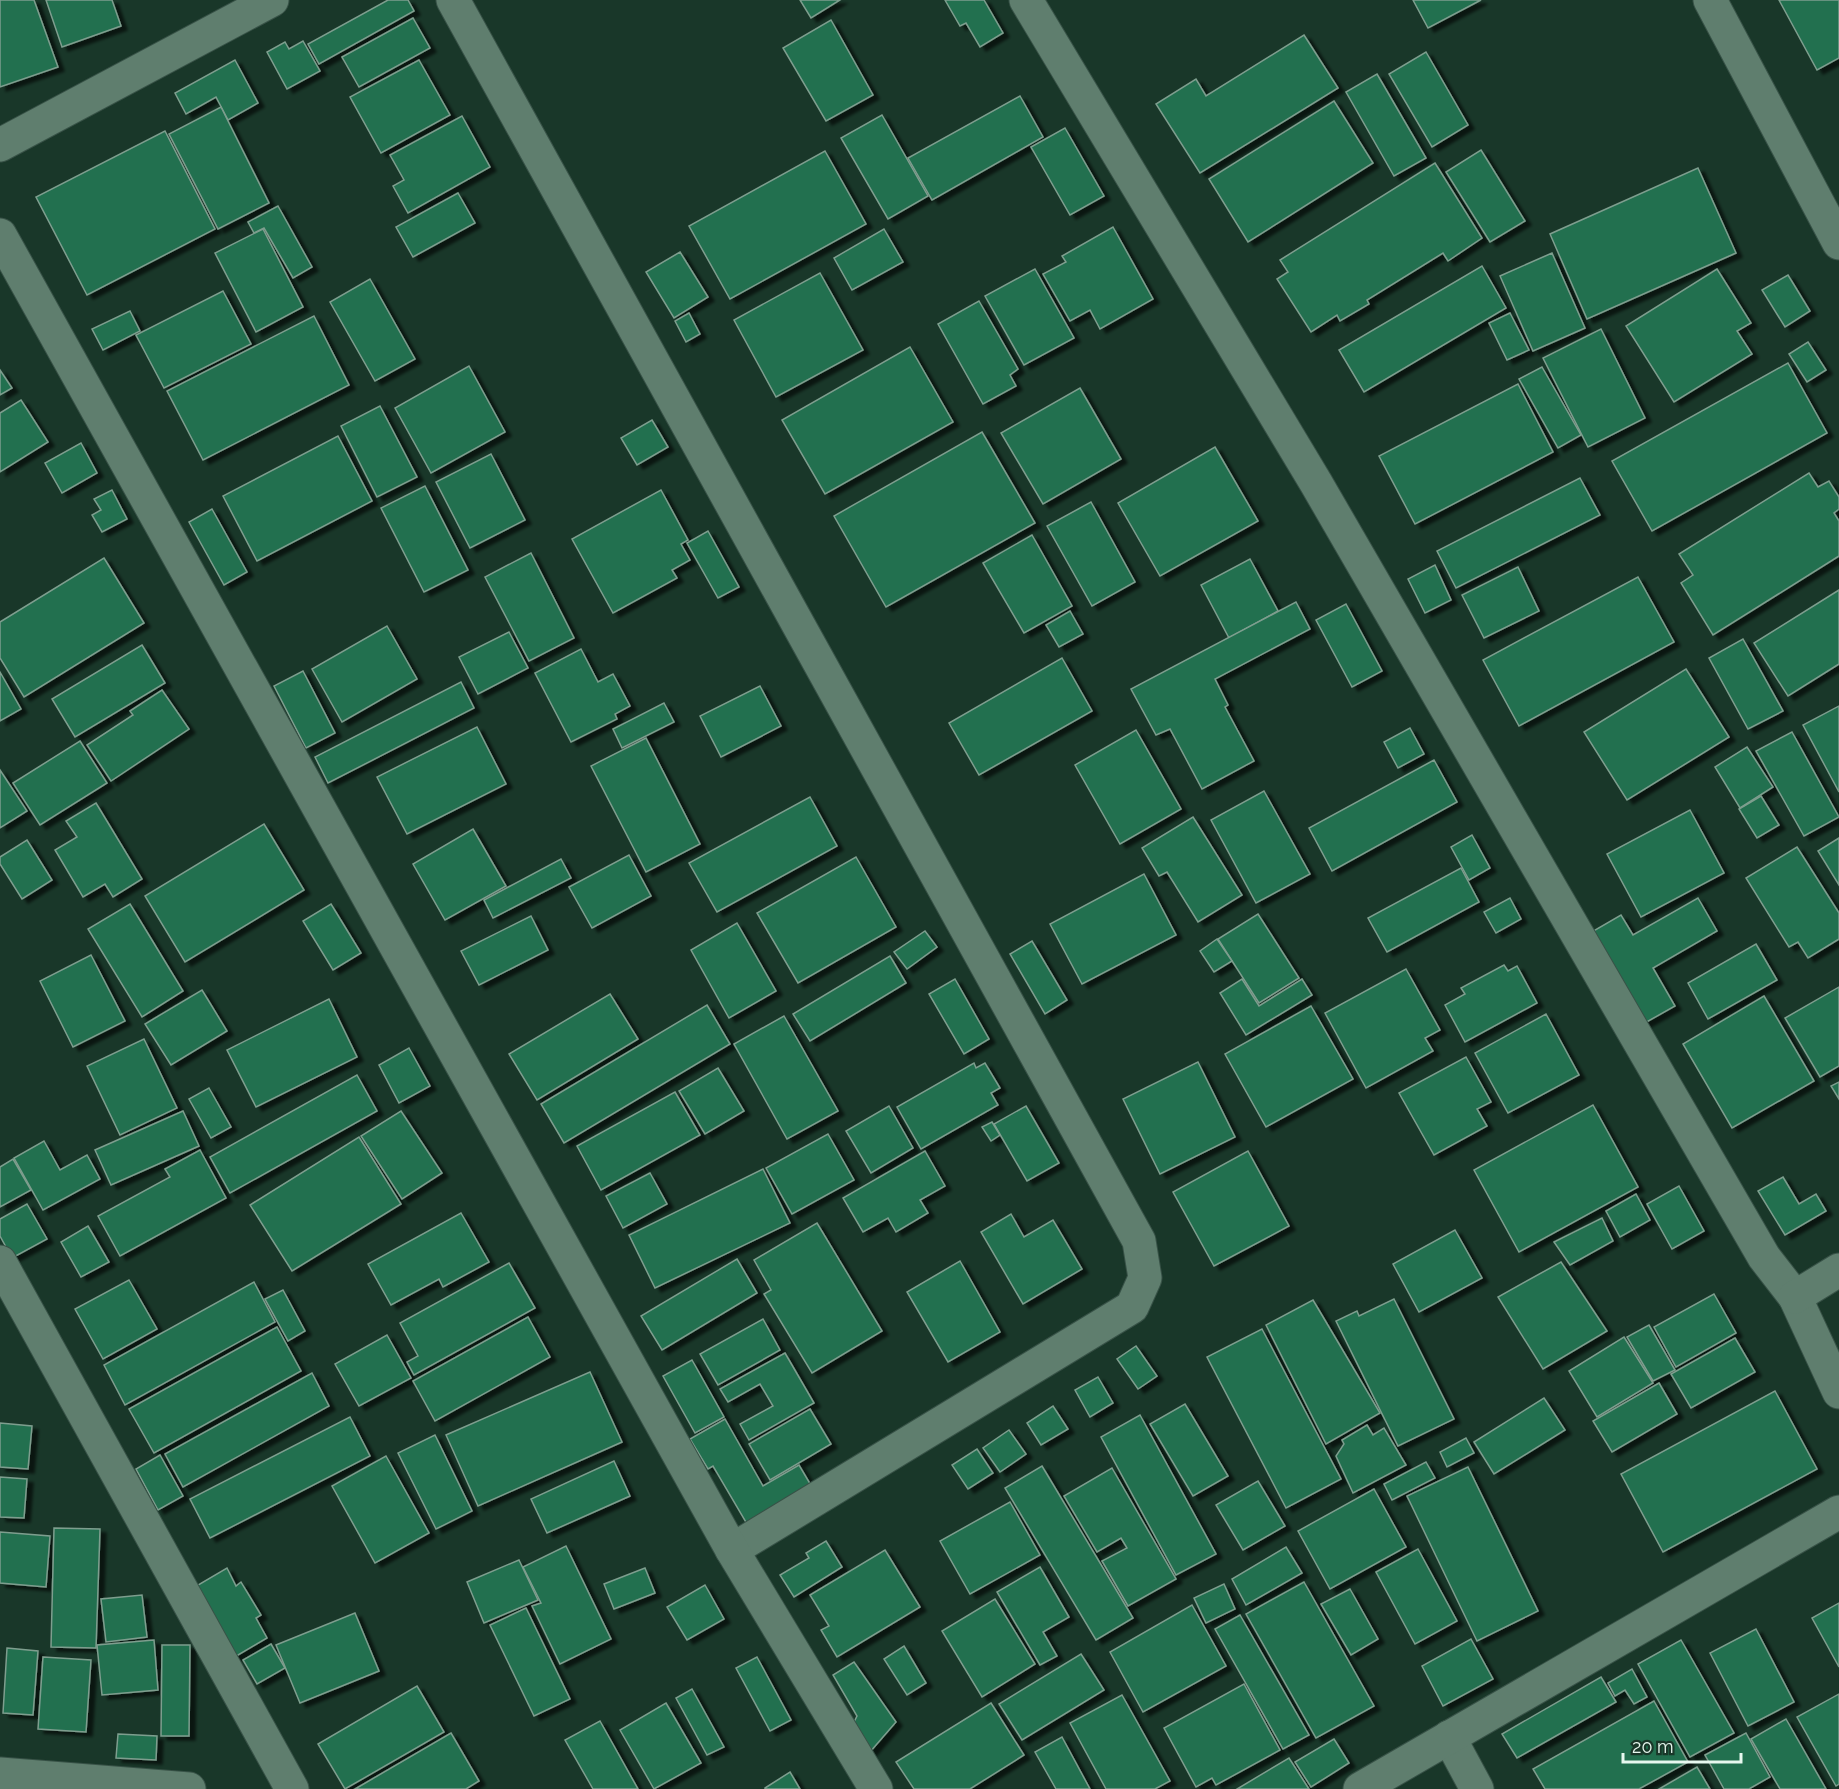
<svg xmlns="http://www.w3.org/2000/svg" width="1839" height="1789" viewBox="0 0 1839 1789" font-family="Raleway,sans-serif">
	<style>
		.building { fill: #216f50; stroke: #7e9e8e; stroke-width: 1.5; filter: url(#shadow) }
		.lines { fill: none; stroke-linecap: round; stroke-linejoin: round }
		.street-casing { stroke: #385247; stroke-width: 35 }
		.street { stroke: #5f7e6e; stroke-width: 33 }
	</style>
	<defs>
		<filter id="shadow"><feDropShadow dx="6" dy="4" stdDeviation="1.5" flood-color="#0009"/></filter>
	</defs>
	<rect width="100%" height="100%" fill="#193729"/>
	<g class="building">
		<polygon points="0,0 34,0 58,67 0,87"/>
		<polygon points="46,0 112,0 121,26 62,47"/>
		<polygon points="388,0 408,0 414,11 319,64 308,44"/>
		<polygon points="800,0 840,0 811,18"/>
		<polygon points="945,0 984,0 1003,33 980,47 966,23 960,26"/>
		<polygon points="1413,0 1481,0 1428,28"/>
		<polygon points="1779,0 1839,0 1839,58 1817,70"/>
		<polygon points="413,18 430,48 359,87 342,57"/>
		<polygon points="831,20 873,95 826,121 783,48"/>
		<polygon points="1304,35 1338,88 1200,173 1156,104 1196,79 1206,96"/>
		<polygon points="303,41 320,71 287,89 267,52 285,42 289,49"/>
		<polygon points="1426,52 1468,125 1432,147 1389,74"/>
		<polygon points="235,60 258,103 228,120 216,97 186,114 175,93"/>
		<polygon points="419,60 450,115 381,153 350,97"/>
		<polygon points="1377,74 1426,158 1394,176 1346,92"/>
		<polygon points="1020,96 1043,137 932,200 908,158"/>
		<polygon points="1334,101 1373,163 1248,242 1209,179"/>
		<polygon points="221,107 269,203 218,229 169,134"/>
		<polygon points="882,115 928,196 888,219 841,138"/>
		<polygon points="462,116 490,167 408,213 393,186 404,180 390,155"/>
		<polygon points="1065,128 1104,196 1070,215 1031,147"/>
		<polygon points="165,131 215,229 87,295 36,197"/>
		<polygon points="1481,150 1525,221 1490,242 1446,172"/>
		<polygon points="825,151 866,224 730,299 689,226"/>
		<polygon points="1435,163 1482,238 1448,261 1443,253 1367,300 1369,304 1340,321 1337,315 1311,332 1277,279 1288,272 1280,260"/>
		<polygon points="1698,168 1736,253 1587,319 1550,234"/>
		<polygon points="458,193 475,223 413,257 396,227"/>
		<polygon points="278,206 312,267 293,278 264,228 254,233 248,222"/>
		<polygon points="1113,227 1153,299 1100,329 1090,310 1070,321 1043,274 1066,262 1062,256"/>
		<polygon points="263,229 303,307 256,332 215,253"/>
		<polygon points="884,229 903,262 852,290 834,258"/>
		<polygon points="680,252 708,297 674,318 646,272"/>
		<polygon points="1552,253 1585,328 1533,351 1500,276"/>
		<polygon points="1482,266 1506,308 1364,392 1339,350"/>
		<polygon points="1035,269 1074,338 1024,365 985,296"/>
		<polygon points="1717,269 1751,323 1737,331 1752,354 1674,402 1626,326"/>
		<polygon points="820,273 863,350 776,397 734,320"/>
		<polygon points="1788,275 1810,311 1785,327 1762,290"/>
		<polygon points="370,279 415,359 375,381 330,302"/>
		<polygon points="223,291 251,344 164,388 136,335"/>
		<polygon points="979,301 1018,369 1010,375 1016,386 983,404 938,324"/>
		<polygon points="130,311 140,331 103,350 92,329"/>
		<polygon points="689,313 700,334 686,342 675,321"/>
		<polygon points="1510,313 1529,350 1507,360 1489,323"/>
		<polygon points="314,316 349,385 203,460 167,391"/>
		<polygon points="1601,329 1645,418 1588,447 1543,358"/>
		<polygon points="1808,342 1826,370 1807,382 1789,354"/>
		<polygon points="910,347 953,422 825,494 782,420"/>
		<polygon points="1788,363 1827,433 1652,531 1612,461"/>
		<polygon points="469,366 505,432 431,473 395,408"/>
		<polygon points="1542,367 1581,435 1558,448 1519,379"/>
		<polygon points="0,370 12,388 0,395"/>
		<polygon points="1518,384 1553,452 1415,524 1379,456"/>
		<polygon points="1080,388 1121,459 1043,504 1001,433"/>
		<polygon points="21,400 48,442 0,472 0,413"/>
		<polygon points="380,406 417,477 377,497 341,426"/>
		<polygon points="652,420 668,447 637,465 621,438"/>
		<polygon points="982,432 1035,523 886,607 834,516"/>
		<polygon points="338,436 372,501 257,561 223,496"/>
		<polygon points="81,443 97,473 62,493 45,463"/>
		<polygon points="1215,447 1258,521 1160,576 1118,503"/>
		<polygon points="491,454 525,520 470,548 436,482"/>
		<polygon points="1809,473 1818,487 1829,481 1839,497 1839,509 1834,513 1839,521 1839,556 1713,635 1681,583 1693,575 1679,554"/>
		<polygon points="1580,478 1600,515 1456,588 1437,551"/>
		<polygon points="425,486 468,570 424,592 381,508"/>
		<polygon points="112,490 127,519 102,532 92,515 101,510 94,499"/>
		<polygon points="661,490 688,540 681,544 690,560 672,570 677,578 613,613 572,539"/>
		<polygon points="1091,502 1135,582 1092,606 1047,526"/>
		<polygon points="212,509 247,572 224,585 189,522"/>
		<polygon points="708,531 739,587 718,598 687,543"/>
		<polygon points="1032,535 1072,606 1024,633 983,563"/>
		<polygon points="531,553 574,638 529,661 485,577"/>
		<polygon points="104,558 144,623 24,697 0,658 0,622"/>
		<polygon points="1250,559 1278,611 1229,638 1201,585"/>
		<polygon points="1435,565 1451,600 1425,613 1408,579"/>
		<polygon points="1518,567 1539,611 1484,638 1462,595"/>
		<polygon points="1638,577 1674,642 1519,726 1483,660"/>
		<polygon points="1839,590 1839,664 1788,696 1754,643"/>
		<polygon points="1296,602 1310,629 1215,679 1228,705 1225,707 1254,761 1202,789 1170,729 1156,735 1131,689"/>
		<polygon points="1346,604 1382,671 1352,687 1316,620"/>
		<polygon points="1070,611 1083,634 1059,647 1046,625"/>
		<polygon points="387,626 417,679 342,722 312,669"/>
		<polygon points="509,632 528,668 478,694 459,657"/>
		<polygon points="1743,639 1783,711 1748,729 1709,658"/>
		<polygon points="142,645 165,683 75,737 52,699"/>
		<polygon points="581,649 598,682 613,674 630,706 615,714 617,719 571,742 535,673"/>
		<polygon points="1062,658 1092,711 979,775 949,723"/>
		<polygon points="1686,669 1729,737 1627,800 1584,732"/>
		<polygon points="303,671 335,733 306,748 274,686"/>
		<polygon points="0,672 21,709 0,721"/>
		<polygon points="461,682 474,708 328,783 315,757"/>
		<polygon points="760,686 781,726 721,757 700,716"/>
		<polygon points="162,690 189,729 111,781 87,745 133,715 130,711"/>
		<polygon points="664,703 674,722 622,748 613,729"/>
		<polygon points="1839,706 1839,792 1803,725"/>
		<polygon points="477,727 506,784 407,834 377,777"/>
		<polygon points="1410,728 1424,754 1398,768 1384,742"/>
		<polygon points="1136,730 1181,809 1120,844 1075,765"/>
		<polygon points="1792,732 1839,817 1804,836 1756,751"/>
		<polygon points="646,738 700,844 646,872 591,766"/>
		<polygon points="80,741 107,783 40,825 13,783"/>
		<polygon points="1747,747 1773,787 1740,808 1715,767"/>
		<polygon points="1434,760 1457,802 1332,871 1309,828"/>
		<polygon points="0,770 27,811 0,828"/>
		<polygon points="1264,791 1310,874 1256,903 1211,820"/>
		<polygon points="1761,796 1779,825 1757,838 1739,809"/>
		<polygon points="810,797 837,846 717,912 689,863"/>
		<polygon points="96,803 142,879 113,897 105,884 83,897 55,850 77,837 66,821"/>
		<polygon points="1690,810 1724,873 1641,917 1607,854"/>
		<polygon points="1193,817 1242,895 1198,922 1167,872 1159,876 1142,848"/>
		<polygon points="264,824 304,890 185,962 145,896"/>
		<polygon points="473,829 506,886 445,920 413,864"/>
		<polygon points="1472,835 1490,868 1469,880 1451,847"/>
		<polygon points="1839,838 1839,885 1818,851"/>
		<polygon points="27,840 52,880 22,899 0,864 0,857"/>
		<polygon points="1797,847 1839,913 1839,939 1808,958 1798,942 1789,947 1746,878"/>
		<polygon points="629,855 651,896 592,928 569,887"/>
		<polygon points="856,857 896,927 798,983 757,913"/>
		<polygon points="561,859 571,878 493,918 484,900"/>
		<polygon points="1461,868 1479,902 1387,952 1368,918"/>
		<polygon points="1144,874 1176,935 1082,984 1050,924"/>
		<polygon points="1510,898 1521,919 1496,933 1484,912"/>
		<polygon points="1698,898 1717,931 1653,968 1675,1006 1643,1024 1590,933 1621,915 1633,935"/>
		<polygon points="130,904 183,991 142,1017 88,929"/>
		<polygon points="331,904 361,953 333,970 303,921"/>
		<polygon points="1258,914 1299,978 1259,1003 1218,939"/>
		<polygon points="531,916 548,950 479,985 461,951"/>
		<polygon points="737,923 776,991 729,1018 691,950"/>
		<polygon points="925,931 937,947 907,969 894,952"/>
		<polygon points="1217,939 1232,961 1214,972 1200,951"/>
		<polygon points="1032,941 1067,1000 1045,1014 1010,954"/>
		<polygon points="1756,944 1777,980 1708,1019 1688,983"/>
		<polygon points="91,955 125,1021 73,1047 40,981"/>
		<polygon points="890,956 906,983 810,1041 793,1014"/>
		<polygon points="1504,965 1508,971 1517,966 1537,1003 1465,1042 1445,1005 1465,994 1461,988"/>
		<polygon points="1406,969 1440,1030 1425,1038 1433,1051 1366,1088 1325,1013"/>
		<polygon points="955,979 989,1039 964,1054 929,994"/>
		<polygon points="1242,979 1259,1006 1302,979 1312,995 1246,1035 1220,993"/>
		<polygon points="1839,987 1839,1066 1820,1077 1785,1018"/>
		<polygon points="202,990 227,1031 171,1065 145,1024"/>
		<polygon points="610,994 638,1039 537,1100 509,1054"/>
		<polygon points="1764,996 1814,1081 1732,1128 1683,1044"/>
		<polygon points="329,999 357,1057 256,1107 227,1050"/>
		<polygon points="707,1005 730,1044 564,1143 541,1104"/>
		<polygon points="1311,1006 1353,1079 1266,1127 1225,1054"/>
		<polygon points="1546,1014 1579,1075 1508,1113 1475,1053"/>
		<polygon points="784,1016 838,1111 787,1139 734,1044"/>
		<polygon points="144,1039 177,1108 120,1135 87,1066"/>
		<polygon points="409,1048 430,1086 399,1103 379,1065"/>
		<polygon points="1466,1057 1491,1102 1477,1109 1487,1126 1434,1155 1399,1093"/>
		<polygon points="1198,1062 1235,1137 1160,1174 1123,1099"/>
		<polygon points="974,1063 976,1068 985,1063 1000,1088 991,1093 998,1105 921,1149 897,1107"/>
		<polygon points="718,1068 744,1111 705,1134 679,1091"/>
		<polygon points="357,1075 377,1111 230,1193 210,1157"/>
		<polygon points="1839,1082 1839,1099 1831,1086"/>
		<polygon points="209,1088 231,1127 211,1138 189,1099"/>
		<polygon points="675,1092 700,1135 601,1190 577,1146"/>
		<polygon points="1593,1105 1638,1187 1519,1252 1474,1170"/>
		<polygon points="889,1106 913,1148 871,1173 846,1131"/>
		<polygon points="1026,1106 1059,1163 1027,1181 994,1124"/>
		<polygon points="183,1111 199,1146 111,1185 95,1150"/>
		<polygon points="401,1111 442,1173 402,1199 361,1136"/>
		<polygon points="992,1122 1000,1135 991,1141 982,1127"/>
		<polygon points="828,1134 854,1180 792,1214 766,1168"/>
		<polygon points="359,1137 401,1204 292,1271 250,1205"/>
		<polygon points="44,1141 60,1170 87,1155 100,1179 43,1210 14,1158"/>
		<polygon points="200,1150 226,1198 120,1256 98,1216 170,1177 165,1169"/>
		<polygon points="925,1151 945,1186 920,1200 928,1213 896,1232 888,1218 863,1232 843,1198"/>
		<polygon points="1248,1151 1289,1226 1214,1266 1173,1192"/>
		<polygon points="13,1159 31,1190 0,1207 0,1167"/>
		<polygon points="763,1169 790,1223 655,1288 629,1235"/>
		<polygon points="650,1173 667,1204 623,1228 606,1196"/>
		<polygon points="1783,1177 1799,1204 1816,1194 1826,1211 1785,1235 1758,1191"/>
		<polygon points="1679,1186 1704,1231 1672,1249 1647,1204"/>
		<polygon points="1636,1194 1650,1220 1620,1237 1606,1211"/>
		<polygon points="27,1204 47,1239 12,1258 0,1236 0,1219"/>
		<polygon points="461,1213 489,1262 443,1287 439,1279 391,1305 368,1264"/>
		<polygon points="1011,1214 1024,1237 1053,1220 1082,1269 1023,1304 981,1232"/>
		<polygon points="1602,1218 1613,1241 1570,1265 1554,1242"/>
		<polygon points="817,1223 882,1331 812,1373 764,1294 771,1290 754,1260"/>
		<polygon points="88,1226 109,1262 81,1277 61,1242"/>
		<polygon points="1455,1230 1482,1278 1419,1312 1393,1264"/>
		<polygon points="737,1259 757,1293 662,1350 641,1316"/>
		<polygon points="960,1261 1000,1332 948,1362 907,1292"/>
		<polygon points="1561,1262 1607,1331 1543,1369 1498,1297"/>
		<polygon points="509,1263 535,1308 414,1375 407,1362 418,1356 400,1323"/>
		<polygon points="129,1280 157,1329 103,1359 75,1309"/>
		<polygon points="254,1282 275,1322 125,1405 104,1365"/>
		<polygon points="283,1290 305,1331 288,1341 265,1299"/>
		<polygon points="1714,1294 1736,1333 1676,1367 1654,1327"/>
		<polygon points="1394,1299 1454,1419 1398,1446 1336,1321 1357,1311 1359,1316"/>
		<polygon points="1313,1300 1380,1413 1326,1444 1266,1325"/>
		<polygon points="528,1317 550,1357 435,1421 413,1381"/>
		<polygon points="763,1319 780,1350 718,1385 700,1354"/>
		<polygon points="1649,1325 1675,1370 1653,1381 1627,1337"/>
		<polygon points="277,1327 301,1371 154,1453 129,1409"/>
		<polygon points="1262,1329 1341,1479 1286,1508 1207,1357"/>
		<polygon points="387,1335 411,1378 359,1406 335,1364"/>
		<polygon points="1624,1337 1653,1383 1597,1417 1569,1371"/>
		<polygon points="1735,1338 1755,1372 1691,1408 1671,1374"/>
		<polygon points="1136,1346 1157,1376 1138,1389 1117,1359"/>
		<polygon points="785,1353 814,1403 749,1440 740,1424 773,1406 760,1384 728,1402 720,1389"/>
		<polygon points="692,1360 724,1417 695,1433 663,1376"/>
		<polygon points="590,1372 622,1442 478,1506 446,1435"/>
		<polygon points="312,1373 329,1406 183,1487 165,1454"/>
		<polygon points="1098,1377 1113,1403 1090,1417 1075,1390"/>
		<polygon points="1659,1383 1677,1414 1612,1452 1593,1421"/>
		<polygon points="1775,1391 1817,1469 1663,1552 1621,1474"/>
		<polygon points="1544,1398 1565,1430 1494,1474 1474,1442"/>
		<polygon points="1185,1404 1228,1476 1193,1496 1150,1424"/>
		<polygon points="1053,1406 1068,1429 1041,1445 1027,1423"/>
		<polygon points="810,1409 831,1444 770,1480 749,1444"/>
		<polygon points="1140,1415 1216,1554 1176,1575 1101,1437"/>
		<polygon points="350,1417 370,1456 210,1538 190,1499"/>
		<polygon points="725,1419 763,1486 799,1465 812,1487 747,1524 713,1466 708,1469 690,1439"/>
		<polygon points="0,1423 32,1426 28,1469 0,1467"/>
		<polygon points="1367,1425 1373,1435 1384,1428 1406,1465 1353,1493 1336,1456 1344,1444 1342,1440"/>
		<polygon points="1009,1430 1026,1454 1000,1472 983,1448"/>
		<polygon points="435,1435 472,1511 436,1529 398,1453"/>
		<polygon points="1466,1438 1474,1453 1447,1467 1440,1452"/>
		<polygon points="977,1449 993,1473 968,1489 952,1465"/>
		<polygon points="160,1455 183,1496 158,1510 136,1469"/>
		<polygon points="386,1456 429,1533 375,1563 332,1486"/>
		<polygon points="614,1461 630,1496 547,1533 531,1499"/>
		<polygon points="1426,1462 1435,1478 1392,1500 1384,1484"/>
		<polygon points="1042,1466 1133,1618 1096,1640 1005,1488"/>
		<polygon points="1468,1467 1538,1611 1477,1641 1407,1496"/>
		<polygon points="1112,1468 1176,1579 1128,1606 1102,1561 1127,1548 1121,1538 1097,1552 1064,1496"/>
		<polygon points="0,1477 27,1479 24,1518 0,1517"/>
		<polygon points="1258,1481 1285,1526 1243,1550 1216,1505"/>
		<polygon points="1374,1489 1406,1547 1330,1589 1298,1531"/>
		<polygon points="1010,1502 1040,1555 970,1594 940,1541"/>
		<polygon points="54,1528 100,1529 96,1648 51,1647"/>
		<polygon points="0,1532 50,1536 46,1587 0,1583"/>
		<polygon points="826,1541 842,1567 794,1597 780,1575 809,1558 806,1553"/>
		<polygon points="566,1546 611,1639 560,1664 532,1606 541,1603 523,1567"/>
		<polygon points="1286,1547 1302,1573 1246,1605 1232,1579"/>
		<polygon points="1418,1549 1457,1621 1415,1644 1376,1572"/>
		<polygon points="885,1550 920,1607 837,1657 821,1630 829,1626 810,1595"/>
		<polygon points="519,1560 538,1600 484,1623 467,1582"/>
		<polygon points="1040,1567 1069,1617 1043,1632 1057,1656 1040,1665 997,1592"/>
		<polygon points="227,1568 236,1586 241,1582 261,1615 256,1618 267,1638 233,1658 193,1588"/>
		<polygon points="645,1568 655,1593 614,1609 604,1584"/>
		<polygon points="1304,1582 1374,1706 1316,1738 1246,1614"/>
		<polygon points="1224,1584 1235,1609 1206,1623 1194,1598"/>
		<polygon points="705,1585 724,1619 687,1640 667,1607"/>
		<polygon points="1350,1589 1378,1639 1351,1655 1321,1604"/>
		<polygon points="142,1595 147,1637 106,1642 101,1599"/>
		<polygon points="995,1599 1035,1664 982,1697 942,1631"/>
		<polygon points="1839,1603 1839,1667 1812,1618"/>
		<polygon points="1192,1605 1226,1666 1143,1712 1110,1652"/>
		<polygon points="526,1608 570,1699 534,1716 490,1625"/>
		<polygon points="355,1613 379,1671 300,1703 276,1645"/>
		<polygon points="1240,1615 1309,1735 1283,1749 1215,1629"/>
		<polygon points="1756,1629 1794,1702 1748,1726 1710,1653"/>
		<polygon points="1471,1639 1493,1679 1443,1706 1422,1666"/>
		<polygon points="154,1640 158,1690 102,1695 97,1645"/>
		<polygon points="1681,1640 1734,1733 1690,1757 1638,1664"/>
		<polygon points="271,1644 285,1668 257,1684 243,1660"/>
		<polygon points="162,1645 190,1645 189,1736 161,1736"/>
		<polygon points="904,1646 926,1683 907,1695 884,1659"/>
		<polygon points="7,1648 38,1651 33,1715 3,1713"/>
		<polygon points="1081,1654 1104,1690 1022,1740 999,1704"/>
		<polygon points="43,1657 91,1660 86,1732 38,1729"/>
		<polygon points="757,1657 791,1720 770,1731 736,1668"/>
		<polygon points="854,1662 896,1722 870,1752 853,1724 857,1716 833,1675"/>
		<polygon points="1632,1669 1647,1697 1634,1704 1625,1690 1615,1696 1608,1683"/>
		<polygon points="1601,1677 1616,1702 1517,1758 1502,1734"/>
		<polygon points="1244,1684 1280,1750 1216,1785 1212,1778 1196,1787 1164,1728"/>
		<polygon points="417,1686 444,1732 345,1789 318,1744"/>
		<polygon points="692,1689 724,1747 707,1755 676,1698"/>
		<polygon points="1839,1694 1839,1784 1836,1786 1797,1717"/>
		<polygon points="1122,1695 1170,1781 1155,1789 1106,1789 1070,1723"/>
		<polygon points="1654,1701 1688,1762 1639,1789 1545,1789 1533,1769"/>
		<polygon points="666,1703 701,1763 654,1789 620,1730"/>
		<polygon points="991,1703 1024,1755 970,1789 914,1789 896,1762"/>
		<polygon points="1786,1719 1826,1789 1780,1789 1751,1739"/>
		<polygon points="600,1721 638,1789 593,1789 565,1740"/>
		<polygon points="451,1733 479,1781 466,1789 355,1789"/>
		<polygon points="1746,1733 1770,1777 1749,1789 1724,1789 1705,1755"/>
		<polygon points="118,1734 157,1736 156,1760 116,1758"/>
		<polygon points="1062,1737 1090,1789 1056,1789 1035,1752"/>
		<polygon points="1334,1739 1349,1763 1311,1787 1295,1762"/>
		<polygon points="1289,1758 1309,1789 1237,1789"/>
		<polygon points="1697,1767 1710,1789 1659,1789"/>
		<polygon points="790,1772 800,1789 765,1789 765,1788"/>
	</g>
	<g class="lines">
		<g class="street-casing">
			<g id="street">
				<polyline points="453,0 1139,1241 1145,1278 1132,1307 732,1550"/>
				<polyline points="1026,0 1316,483 1764,1257 1795,1297 1839,1392"/>
				<polyline points="1710,0 1839,243"/>
				<polyline points="0,145 272,0"/>
				<polyline points="0,235 732,1550 876,1789"/>
				<polyline points="0,1262 292,1789"/>
				<polyline points="1795,1297 1839,1270"/>
				<polyline points="1449,1737 1477,1789"/>
				<polyline points="0,1774 189,1789"/>
				<polyline points="1360,1789 1839,1512"/>
			</g>
		</g>
		<use href="#street" class="street"/>
	</g>
	<path d="M1623 1753v9h118v-9" fill="none" stroke="#e7f8ef" stroke-width="3"/>
	<text x="1632" y="1753" font-size="18" fill="#e7f8ef" stroke="#193729" stroke-width="4.5" paint-order="stroke">20 m</text>
</svg>
